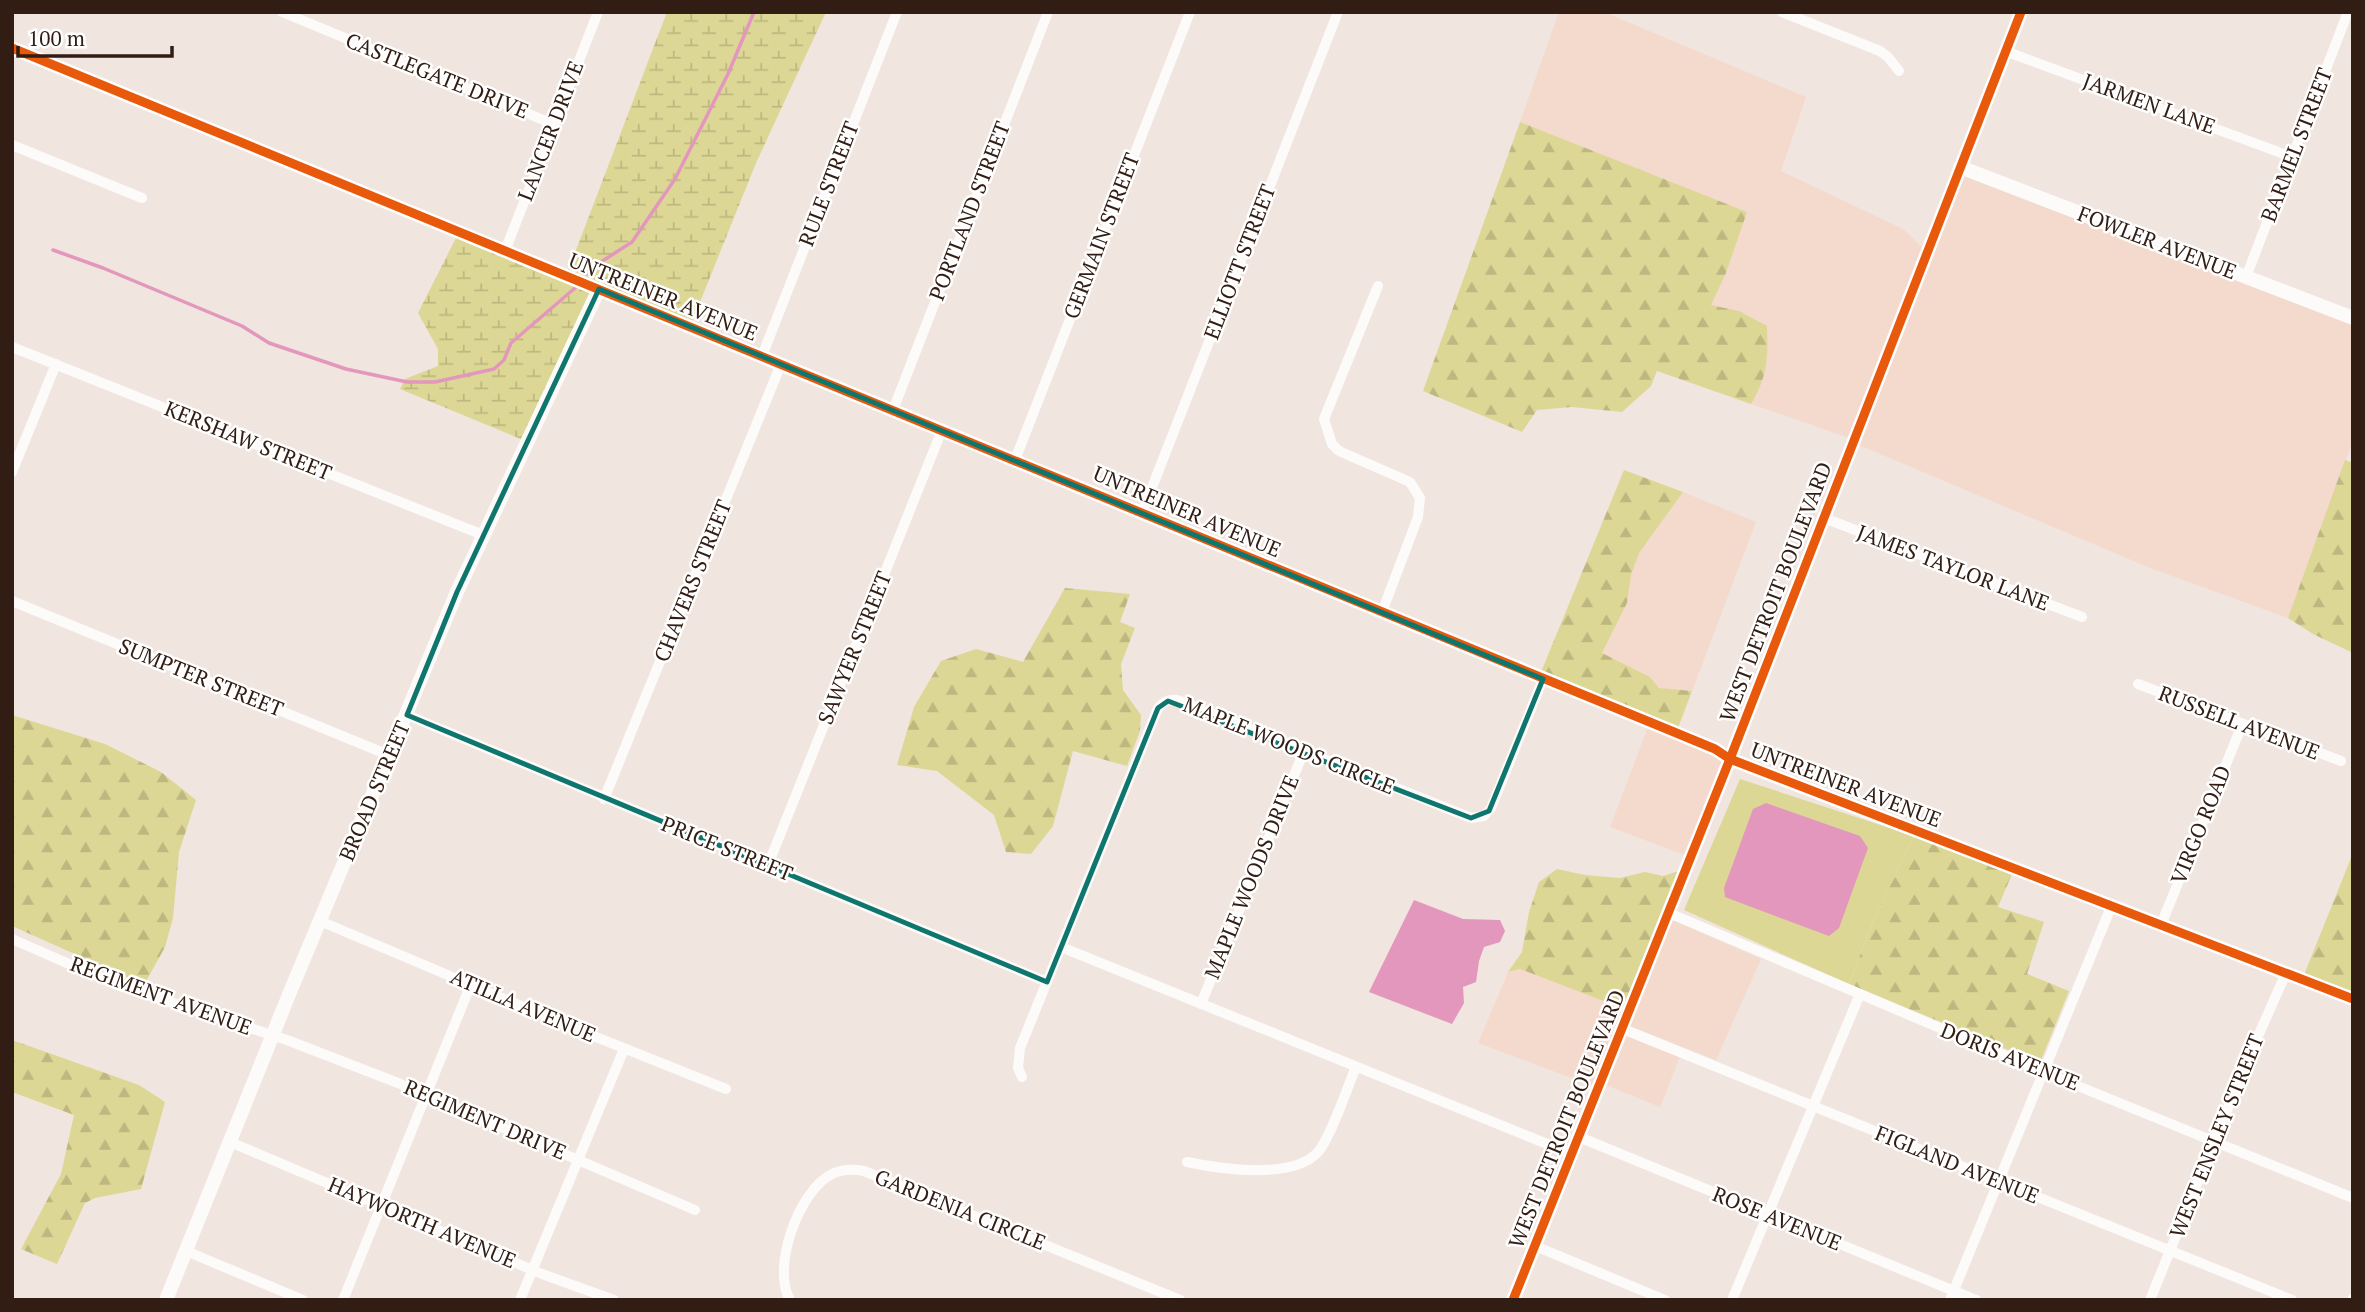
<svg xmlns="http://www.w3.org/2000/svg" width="2365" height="1312" viewBox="0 0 2365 1312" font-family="'PT Serif',serif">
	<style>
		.built { fill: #f3dacd }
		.grass { fill: #ddd796 }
		.forest { fill: url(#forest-firs) }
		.wetland { fill: url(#wetland-marsh) }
		.water { fill: #e397bd }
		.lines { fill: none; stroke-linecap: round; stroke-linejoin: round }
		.stream { stroke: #e397bd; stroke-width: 3.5 }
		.street { stroke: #fdfbfa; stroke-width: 10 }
		.secondary { stroke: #fdfbfa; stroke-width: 14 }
		.cycleway-casing { stroke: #fff; stroke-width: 13 }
		.cycleway { stroke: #e8590c; stroke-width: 9 }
		.marked { fill: none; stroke: #0f766e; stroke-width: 5; stroke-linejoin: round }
		.labels { text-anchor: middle; stroke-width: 5; stroke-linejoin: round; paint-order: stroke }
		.street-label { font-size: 21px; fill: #311d13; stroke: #fff }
	</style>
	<defs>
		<pattern id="forest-firs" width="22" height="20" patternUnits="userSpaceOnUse" patternTransform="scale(1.75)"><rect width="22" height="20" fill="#ddd796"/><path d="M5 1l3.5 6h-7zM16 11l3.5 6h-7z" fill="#beb880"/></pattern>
		<pattern id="wetland-marsh" width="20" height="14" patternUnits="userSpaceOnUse" patternTransform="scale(1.75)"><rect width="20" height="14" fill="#ddd796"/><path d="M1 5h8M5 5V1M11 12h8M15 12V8" fill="none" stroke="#beb880"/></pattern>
	</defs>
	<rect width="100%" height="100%" fill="#f0e5df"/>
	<g class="built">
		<polygon points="1559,12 1604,12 1806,97 1781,171 1903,229 1923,248 1849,438 1751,404 1759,390 1739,311 1710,305 1726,273 1746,212 1520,122"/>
		<polygon points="1964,174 2353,324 2353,440 2288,618 2150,568 1859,445"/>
		<polygon points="1683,492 1756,522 1692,691 1674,691 1659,688 1650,677 1602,653 1627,603 1631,575 1639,553"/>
		<polygon points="1648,727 1712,754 1723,761 1685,855 1610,827"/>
		<polygon points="1672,920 1761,959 1716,1060 1630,1026"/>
		<polygon points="1520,969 1624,1009 1593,1086 1478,1043 1508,972"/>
		<polygon points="1626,1036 1680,1057 1660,1107 1606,1085"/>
	</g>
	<polygon class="grass" points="1740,779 1914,836 1873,921 1849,984 1684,910"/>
	<g class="forest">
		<path d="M1520 122 1747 212 1726 273 1711 305 1739 311 1767 326C1768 357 1768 376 1751 404L1657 371 1651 386 1622 412 1572 407 1537 410 1522 432 1423 391Z"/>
		<polygon points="2345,460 2353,463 2353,653 2313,634 2288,618"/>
		<polygon points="1624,470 1683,492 1639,553 1631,575 1627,603 1602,653 1650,677 1659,688 1692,691 1678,728 1541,672"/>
		<polygon points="1065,588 1130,594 1120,622 1135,628 1121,664 1123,690 1141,715 1140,731 1127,766 1073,751 1053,826 1031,854 1006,852 994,815 937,771 897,765 914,707 941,661 976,649 1023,662"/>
		<polygon points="12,715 105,744 161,772 196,800 179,852 173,918 165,947 144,985 12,926"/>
		<polygon points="1914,836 2012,874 1998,907 2044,922 2027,974 2069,991 2040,1063 1849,984 1873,921"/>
		<polygon points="2353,853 2353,993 2304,975"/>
		<polygon points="1557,869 1585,875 1620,878 1645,872 1663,876 1679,871 1624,1009 1520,969 1508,972 1522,952 1529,912 1539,882"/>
		<polygon points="12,1040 139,1085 165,1102 141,1189 95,1198 85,1203 57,1264 21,1249 61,1174 74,1115 12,1092"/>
	</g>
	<g class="wetland">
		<polygon points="667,12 826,12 756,163 692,322 568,271"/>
		<polygon points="457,236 591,292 521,439 400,389 405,379 438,366 438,349 418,313"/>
	</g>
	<g class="water">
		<polygon points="1766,803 1860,836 1868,848 1839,928 1829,936 1725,897 1724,888 1753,809"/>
		<polygon points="1414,900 1463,919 1500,920 1505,931 1500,942 1484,947 1479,961 1476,982 1463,987 1464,1003 1452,1024 1369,992"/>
	</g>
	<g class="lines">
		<g class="stream">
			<polyline points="53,250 103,268 242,326 269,343 346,369 407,382 435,382 494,369 504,360 511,343 575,288"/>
			<polyline points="586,274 590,269 632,242 675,179 728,74 754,12"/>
		</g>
		<g class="street">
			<polyline points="282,12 553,124"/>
			<polyline points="1782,12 1880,51 1888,57 1899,71"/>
			<polyline points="2005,51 2292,157"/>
			<polyline points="12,145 142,198"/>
			<polyline points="505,251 598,12"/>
			<polyline points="2246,277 2348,12"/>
			<polyline points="1378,286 1324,419 1332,444 1339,451 1410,482 1420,498 1418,517 1382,612"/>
			<polyline points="12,347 483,535"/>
			<polyline points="762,356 897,12"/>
			<polyline points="893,410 1048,12"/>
			<polyline points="1015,460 1190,12"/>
			<polyline points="12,472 56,364"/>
			<polyline points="1142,513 1338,12"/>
			<polyline points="1824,518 2082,617"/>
			<polyline points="12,601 391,756"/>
			<polyline points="2138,684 2341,761"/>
			<polyline points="407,715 1047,982"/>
			<polyline points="604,799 781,364"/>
			<polyline points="768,865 942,430"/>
			<polyline points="1669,913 2046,1073 2353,1198"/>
			<polyline points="320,921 566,1025 726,1089"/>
			<polyline points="2161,925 2242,725"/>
			<polyline points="12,939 117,985 287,1040 398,1083 695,1210"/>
			<polyline points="1061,947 1572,1154"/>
			<polyline points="1201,1004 1304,751"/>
			<polyline points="1623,1029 2292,1300"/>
			<path d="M1022 1077 1018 1068 1020 1048 1158 708C1164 701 1171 698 1180 701L1471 818 1484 816 1491 808 1543 679"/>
			<polyline points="1579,1137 1976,1300"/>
			<polyline points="230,1142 542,1274 614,1300"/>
			<path d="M1187 1162C1220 1169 1293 1180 1318 1152 1331 1137 1347 1088 1356 1067"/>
			<polyline points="1535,1246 1665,1300"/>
			<polyline points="186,1251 303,1300"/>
			<polyline points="343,1300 471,984"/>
			<polyline points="520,1300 624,1049"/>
			<path d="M790 1300C771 1268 799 1190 832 1174 843 1169 853 1169 864 1171L1180 1300"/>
			<polyline points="1732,1300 1860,994"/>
			<polyline points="1950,1300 2111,907"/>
			<polyline points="2150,1300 2247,1061 2286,973"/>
			<polyline points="2352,1300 2353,1298"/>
		</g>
		<g class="secondary">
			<polyline points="12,48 1674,732 1715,749 1730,759 2353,999"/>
			<polyline points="1960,167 2353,318"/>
			<polyline points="166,1300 290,992 457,592 599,289"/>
			<polyline points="1513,1300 1730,759 2021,12"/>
		</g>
		<g class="cycleway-casing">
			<g id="cycleway">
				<polyline points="12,48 1674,732 1715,749 1730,759 2353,999"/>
				<polyline points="1513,1300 1730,759 2021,12"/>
			</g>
		</g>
		<use href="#cycleway" class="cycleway"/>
	</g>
	<path class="marked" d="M599 289 1543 679 1489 811 1471 818 1168 701 1158 708 1047 982 407 715 457 592Z"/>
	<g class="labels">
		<g class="street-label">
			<text transform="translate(437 76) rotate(22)" y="7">CASTLEGATE DRIVE</text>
			<text transform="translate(2149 104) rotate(20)" y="7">JARMEN LANE</text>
			<text transform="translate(551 131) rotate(-69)" y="7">LANCER DRIVE</text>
			<text transform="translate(2297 145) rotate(-69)" y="7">BARMEL STREET</text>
			<text transform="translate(829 184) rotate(-69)" y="7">RULE STREET</text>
			<text transform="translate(970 211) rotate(-69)" y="7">PORTLAND STREET</text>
			<text transform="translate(1102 236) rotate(-69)" y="7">GERMAIN STREET</text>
			<text transform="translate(2157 243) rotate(21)" y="7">FOWLER AVENUE</text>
			<text transform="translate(1240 262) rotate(-69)" y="7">ELLIOTT STREET</text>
			<text transform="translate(663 297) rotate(22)" y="7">UNTREINER AVENUE</text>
			<text transform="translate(248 441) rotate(22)" y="7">KERSHAW STREET</text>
			<text transform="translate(1187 512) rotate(23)" y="7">UNTREINER AVENUE</text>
			<text transform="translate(1953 568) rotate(21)" y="7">JAMES TAYLOR LANE</text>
			<text transform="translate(693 581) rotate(-68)" y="7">CHAVERS STREET</text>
			<text transform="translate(1776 592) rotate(-69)" y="7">WEST DETROIT BOULEVARD</text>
			<text transform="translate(855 648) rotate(-68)" y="7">SAWYER STREET</text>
			<text transform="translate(201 678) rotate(22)" y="7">SUMPTER STREET</text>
			<text transform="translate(2239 723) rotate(21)" y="7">RUSSELL AVENUE</text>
			<text transform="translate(1289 746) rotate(22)" y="7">MAPLE WOODS CIRCLE</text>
			<text transform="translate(1846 785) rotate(21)" y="7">UNTREINER AVENUE</text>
			<text transform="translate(375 791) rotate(-67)" y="7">BROAD STREET</text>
			<text transform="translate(2201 825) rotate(-68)" y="7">VIRGO ROAD</text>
			<text transform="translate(727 849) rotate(22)" y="7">PRICE STREET</text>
			<text transform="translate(1252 877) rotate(-68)" y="7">MAPLE WOODS DRIVE</text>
			<text transform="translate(161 996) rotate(20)" y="7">REGIMENT AVENUE</text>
			<text transform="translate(523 1006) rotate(23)" y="7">ATILLA AVENUE</text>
			<text transform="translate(2010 1057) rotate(22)" y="7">DORIS AVENUE</text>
			<text transform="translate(1567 1119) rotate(-68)" y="7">WEST DETROIT BOULEVARD</text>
			<text transform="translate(485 1120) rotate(23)" y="7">REGIMENT DRIVE</text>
			<text transform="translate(2217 1136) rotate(-68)" y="7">WEST ENSLEY STREET</text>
			<text transform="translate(1957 1165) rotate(22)" y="7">FIGLAND AVENUE</text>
			<text transform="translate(960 1210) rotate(22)" y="7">GARDENIA CIRCLE</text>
			<text transform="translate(1777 1219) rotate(22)" y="7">ROSE AVENUE</text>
			<text transform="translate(422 1223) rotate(23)" y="7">HAYWORTH AVENUE</text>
		</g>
	</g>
	<rect width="2365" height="1312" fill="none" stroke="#311d13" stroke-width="28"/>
	<path d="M18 46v10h154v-10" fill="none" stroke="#311d13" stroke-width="3.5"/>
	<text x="28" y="46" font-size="21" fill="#311d13" stroke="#ffffff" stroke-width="5" paint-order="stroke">100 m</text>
</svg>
